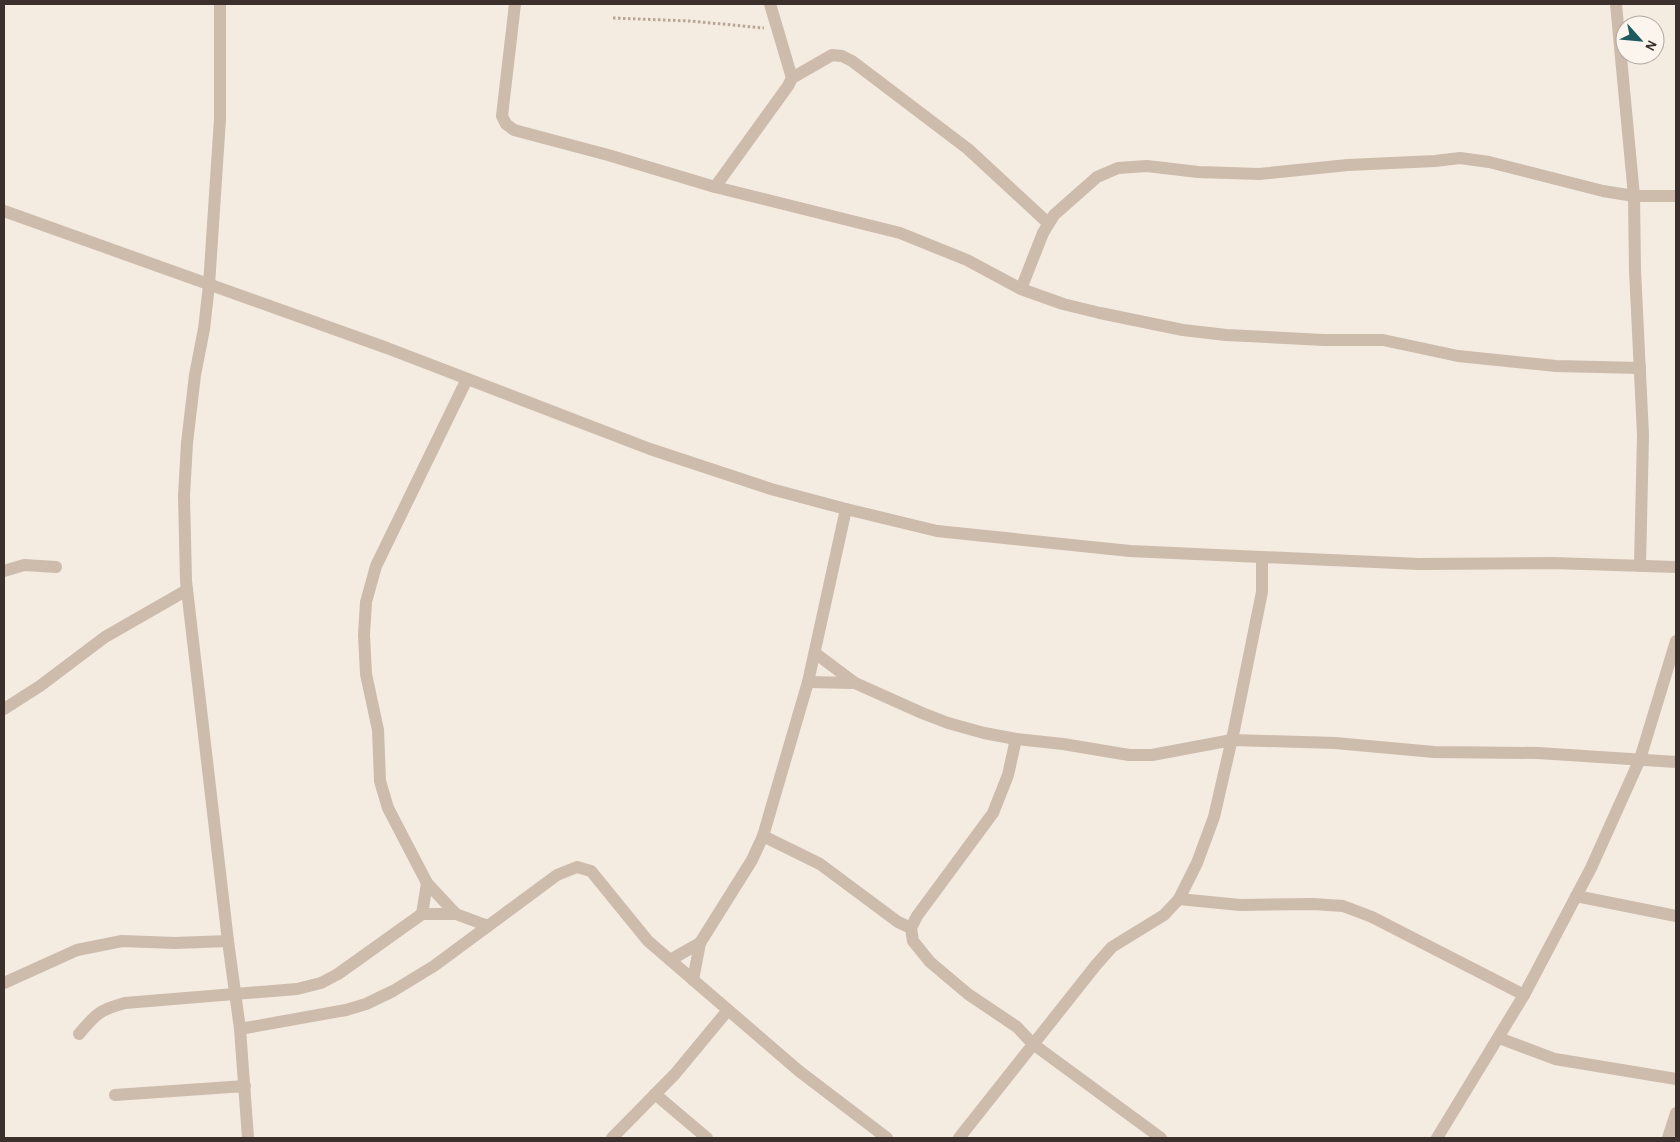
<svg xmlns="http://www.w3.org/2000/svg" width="1680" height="1142" viewBox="0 0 1680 1142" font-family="'Alegreya Sans',sans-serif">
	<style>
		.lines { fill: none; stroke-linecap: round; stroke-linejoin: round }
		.path { stroke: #b9a596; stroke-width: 3; stroke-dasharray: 2.5 2.5; stroke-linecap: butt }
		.minor { stroke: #cdbbac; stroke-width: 12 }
	</style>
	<rect width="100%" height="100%" fill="#f4ebe1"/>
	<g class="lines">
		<polyline class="path" points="613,18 690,21 764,28"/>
		<g class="minor">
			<polyline points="220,4 220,119 209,285 204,329 195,375 187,443 184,496 186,581 228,941 240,1029 248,1138"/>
			<polyline points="515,4 502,116 506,124 514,130 608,155 715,187 900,233 967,260 1021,289 1063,304 1100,313 1183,330 1226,335 1324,340 1383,340 1458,356 1556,366 1640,368"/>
			<polyline points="770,4 792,78"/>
			<polyline points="1616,4 1634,196 1635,270 1643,435 1640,566"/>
			<polyline points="715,187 788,86 792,78 832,55 842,56 852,61 968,149 1048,223"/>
			<polyline points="4,211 387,348 650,449 771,489 846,509 937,531 1130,551 1419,564 1553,563 1676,567"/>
			<polyline points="1021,289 1043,233 1054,215 1097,177 1118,168 1147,166 1198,172 1259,174 1348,165 1435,161 1460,158 1489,162 1603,191 1634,196 1676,196"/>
			<polyline points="4,571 24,565 56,567"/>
			<polyline points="815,653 855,683 922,713 948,723 984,733 1016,739 1063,744 1129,755 1152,755 1232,740 1335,743 1434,752 1538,753 1676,762"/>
			<polyline points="808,682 855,683"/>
			<polyline points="4,709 40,686 105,637 187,590"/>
			<polyline points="1016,739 1008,775 993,813 917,916 911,928 913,941 930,962 968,994 1017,1027 1033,1044 1161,1138"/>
			<polyline points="763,836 820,864 898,922 911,928"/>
			<polyline points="1576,896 1676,916"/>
			<polyline points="1179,899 1240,905 1313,904 1343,906 1372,917 1524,995"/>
			<polyline points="422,914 427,883"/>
			<polyline points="456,914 427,883 388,808 380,781 378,730 366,674 364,635 366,602 376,566 467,379"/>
			<polyline points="670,960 700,943"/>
			<polyline points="693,980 700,943 752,860 763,836 808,682 846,509"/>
			<polyline points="4,983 77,950 122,941 175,943 228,941"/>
			<polyline points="240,1029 346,1010 366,1004 393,991 434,966 557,875 577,867 591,871 648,941 799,1071 887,1138"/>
			<path d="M79 1034C96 1014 99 1010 125 1003L297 989 321 983 338 974 422 914H456L488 926"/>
			<polyline points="1499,1038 1555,1059 1676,1079"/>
			<polyline points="655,1094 707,1138"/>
			<polyline points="115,1095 245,1086"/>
			<polyline points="612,1138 675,1074 728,1010"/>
			<polyline points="959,1138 1096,965 1112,947 1164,915 1179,899 1197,863 1214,817 1234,730 1262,592 1262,557"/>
			<polyline points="1437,1138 1524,995 1591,868 1640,759 1676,641"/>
			<polyline points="1668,1138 1676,1113"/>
		</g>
	</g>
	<rect width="1680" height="1142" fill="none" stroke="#3b302b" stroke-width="10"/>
	<g transform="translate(1640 40) rotate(117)"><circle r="24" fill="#fbf5ee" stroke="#aea6a0"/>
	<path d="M0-4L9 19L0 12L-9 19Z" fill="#1f5a5e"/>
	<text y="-8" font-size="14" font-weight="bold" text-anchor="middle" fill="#3b302b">N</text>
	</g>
</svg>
